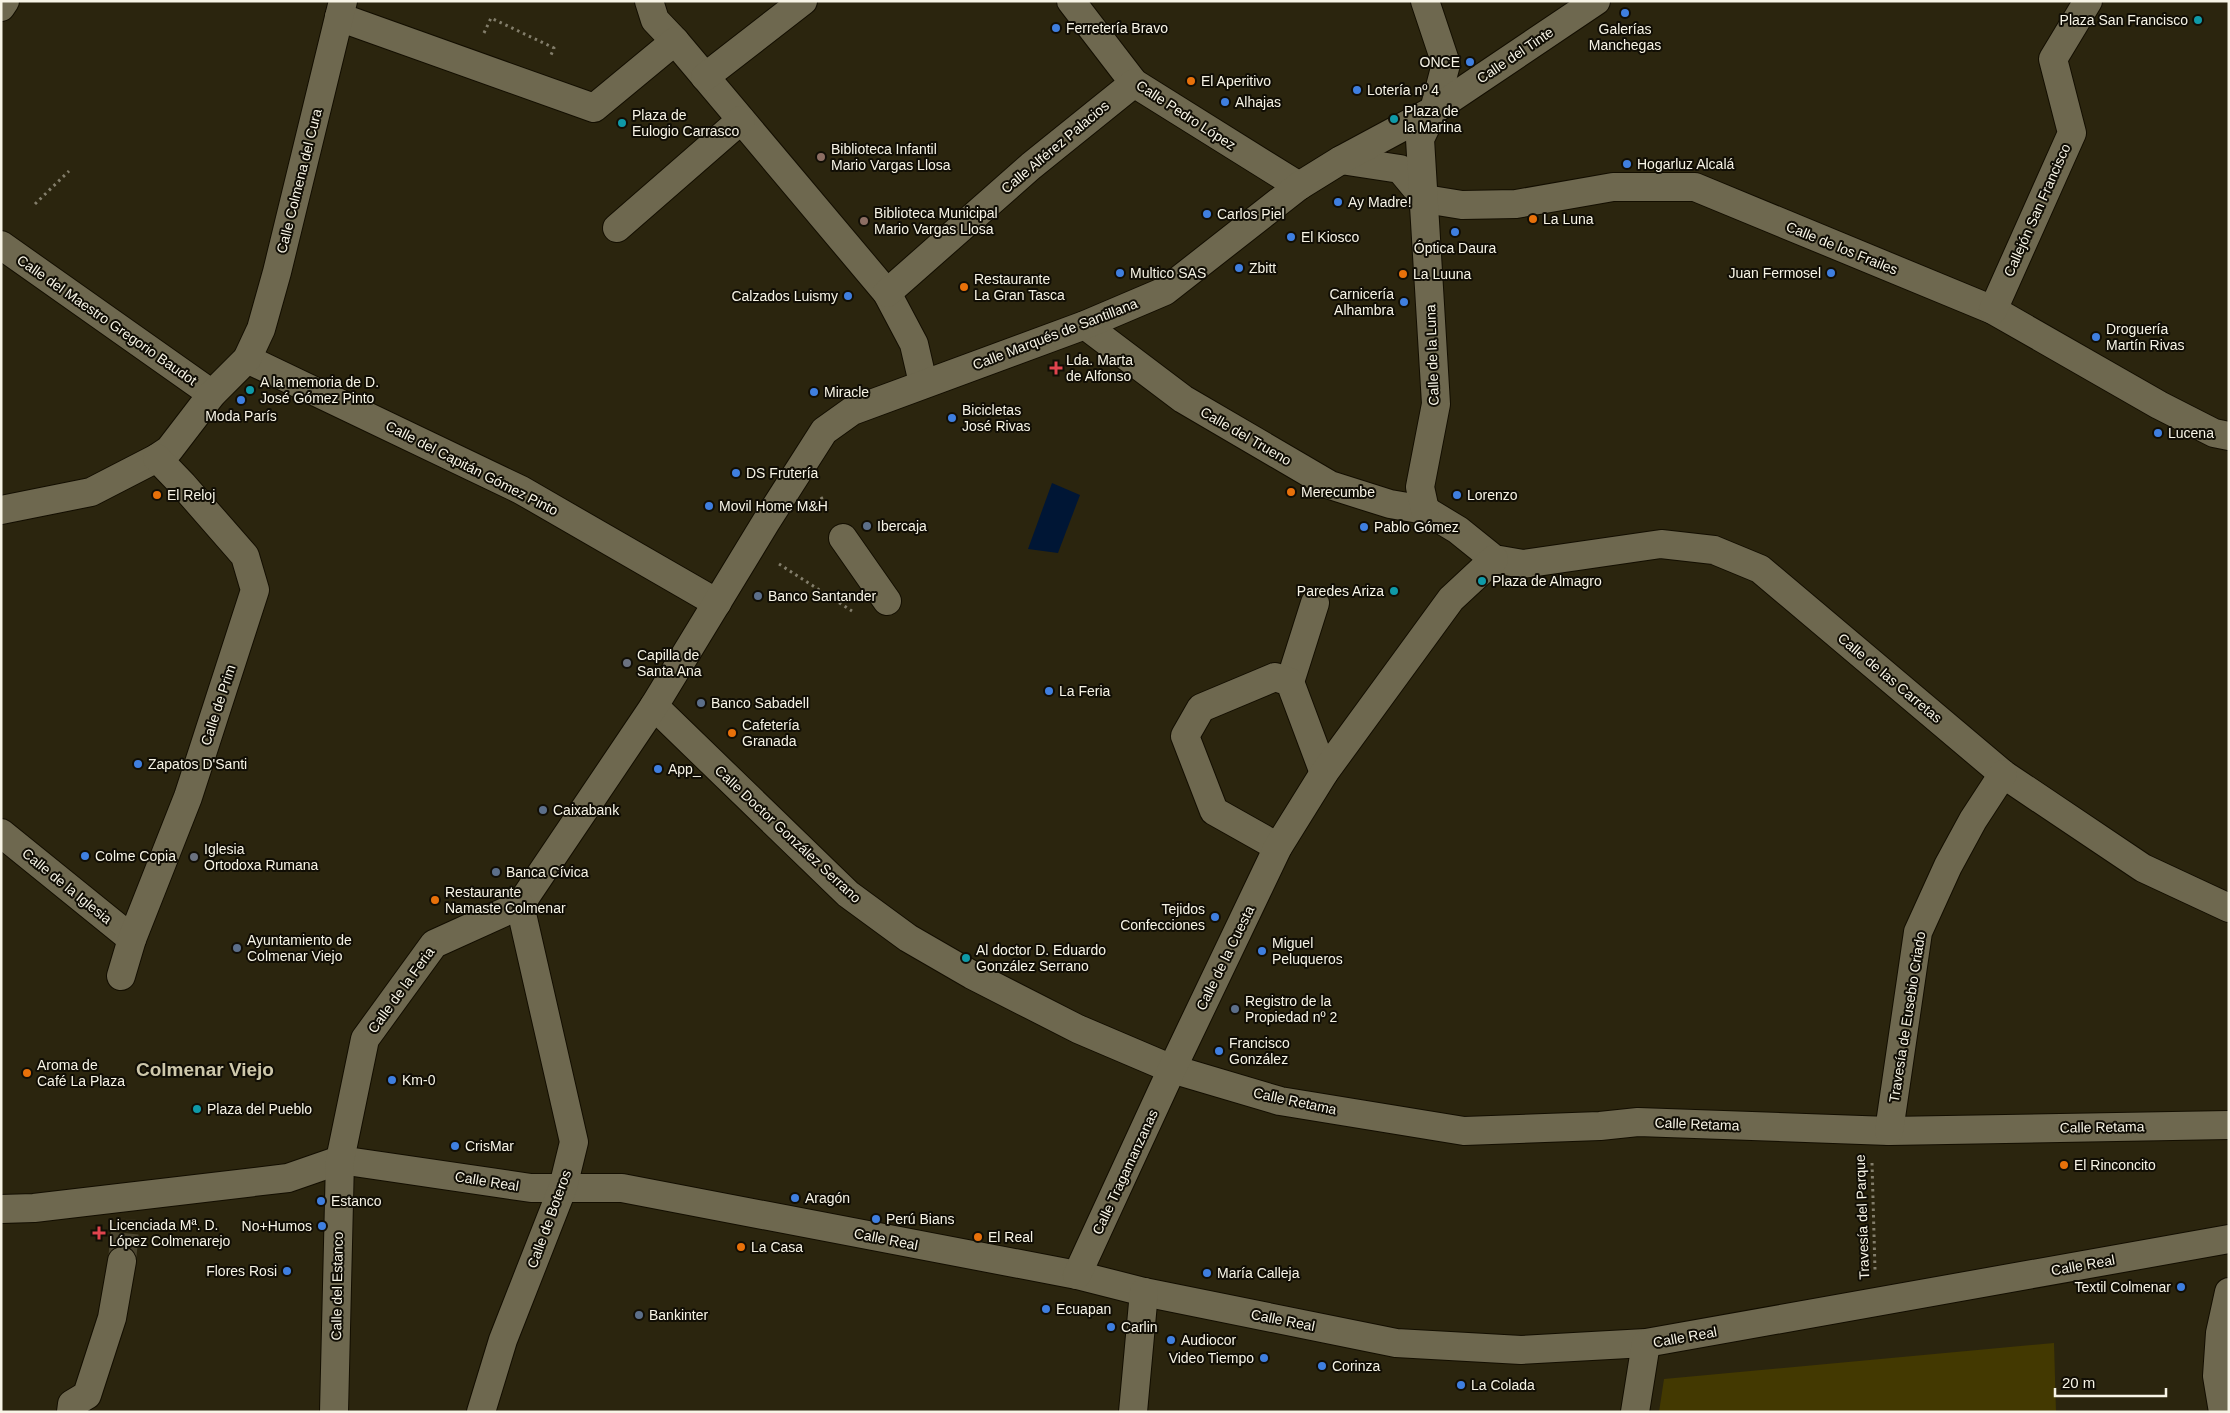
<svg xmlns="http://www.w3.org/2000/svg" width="2230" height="1413" viewBox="0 0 2230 1413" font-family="Arial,sans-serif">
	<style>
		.green { fill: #433901 }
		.water { fill: #001635 }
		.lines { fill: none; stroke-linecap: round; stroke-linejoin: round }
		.minor-tunnel { stroke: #4a442e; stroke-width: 28; stroke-dasharray: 28 14; stroke-linecap: butt }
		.minor-casing { stroke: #130e00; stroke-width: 30 }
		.path { stroke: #837e6b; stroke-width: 3; stroke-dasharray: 2.5 4; stroke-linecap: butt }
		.minor { stroke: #6e684f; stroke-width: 28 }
		.shop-dot { fill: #3f7fe0; stroke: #110e05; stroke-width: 2 }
		.culture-dot { fill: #0f9aa8; stroke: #110e05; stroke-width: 2 }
		.food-dot { fill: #e8710a; stroke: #110e05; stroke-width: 2 }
		.education-dot { fill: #8d6e63; stroke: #110e05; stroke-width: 2 }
		.health-dot { fill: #e0444e; stroke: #110e05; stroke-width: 2 }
		.service-dot { fill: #5c6f8a; stroke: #110e05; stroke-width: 2 }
		.worship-dot { fill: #6b7280; stroke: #110e05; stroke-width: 2 }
		.labels { text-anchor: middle; stroke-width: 4; stroke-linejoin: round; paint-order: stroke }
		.poi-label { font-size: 14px; fill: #f7f4e6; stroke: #110e05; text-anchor: start }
		.street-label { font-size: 14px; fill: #f7f4e6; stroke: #110e05 }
		.district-label { font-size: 19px; font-weight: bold; fill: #cec8ab; stroke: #110e05 }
	</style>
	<rect width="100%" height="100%" fill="#2b250e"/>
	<polygon class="green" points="2054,1343 2056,1412 1659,1412 1664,1379"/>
	<polygon class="water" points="1052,483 1080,495 1058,553 1028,549"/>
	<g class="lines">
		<polyline class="minor-tunnel" points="122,1261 126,1219"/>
		<g class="minor-casing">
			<g id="minor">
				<polyline points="649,1 655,20 675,41"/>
				<polyline points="1071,1 1134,83 1299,186"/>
				<polyline points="1,7 5,1"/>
				<polyline points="339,17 594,108 675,41 887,293 914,344 923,383"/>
				<polyline points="705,77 803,1"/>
				<polyline points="1341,160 1400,169 1425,199"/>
				<polyline points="1425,199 1462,205 1516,204 1613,187 1695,187 1993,310 2159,405 2214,433 2229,436"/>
				<polyline points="617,228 741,120"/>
				<polyline points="1,245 212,394"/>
				<polyline points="887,293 1031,166 1134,83"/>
				<polyline points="1993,310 2072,133 2053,59 2088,1"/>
				<polyline points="1085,325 1183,399 1330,485 1390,504 1425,510 1458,530 1494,559 1523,564 1661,544 1714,550 1760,569 2003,774 2143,868 2229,908"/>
				<polyline points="247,359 521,490 717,603"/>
				<polyline points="1,510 91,492 157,458 169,450 212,394 247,359 261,329 277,272 343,1"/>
				<polyline points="1425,510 1420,487 1436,404 1420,139 1434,110 1446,64 1425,1"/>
				<polyline points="843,538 887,601"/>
				<polyline points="1290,682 1315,603"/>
				<polyline points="654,706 848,894 908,938 972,975 1078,1029 1172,1069 1280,1101 1464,1131 1600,1126 1638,1122 1889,1131 2229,1125"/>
				<polyline points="1,833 132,939"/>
				<polyline points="1278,847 1214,811 1185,736 1201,708 1275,677 1290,682 1324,773"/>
				<polyline points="121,976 132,939 188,797 255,590 245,556 183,485 157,458"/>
				<polyline points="1889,1131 1918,932 1948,866 1973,820 2003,774"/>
				<polyline points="1,1209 34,1208 288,1178 340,1160 531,1188 622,1188 1077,1275 1144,1292 1396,1343 1521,1350 1646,1343 2229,1239"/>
				<polyline points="1077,1275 1172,1069 1278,847 1324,773 1451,599 1494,559"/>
				<polyline points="71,1412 72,1404 87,1395 112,1318 122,1261"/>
				<polyline points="334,1412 340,1160 365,1039 434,944 520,905 654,706 766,522 824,431 852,411 1085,325 1165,291 1299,186 1341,160 1434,110 1596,1"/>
				<polyline points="481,1412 503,1340 563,1187 574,1142 520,905"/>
				<polyline points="1133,1412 1144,1292"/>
				<polyline points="1635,1412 1646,1343"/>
				<polyline points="2223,1412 2217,1376 2220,1333 2229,1292"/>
			</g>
		</g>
		<g class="path">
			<polyline points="484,33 491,18 554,48 550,57"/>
			<polyline points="35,204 69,171"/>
			<polyline points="821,497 828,509"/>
			<polyline points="779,564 852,611"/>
			<polyline points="1872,1163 1875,1270"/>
		</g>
		<use href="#minor" class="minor"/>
	</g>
	<g class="shop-dot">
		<circle cx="1625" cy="13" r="5"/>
		<circle cx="1056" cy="28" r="5"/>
		<circle cx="1470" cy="62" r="5"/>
		<circle cx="1357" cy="90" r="5"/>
		<circle cx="1225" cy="102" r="5"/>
		<circle cx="1627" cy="164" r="5"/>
		<circle cx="1338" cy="202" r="5"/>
		<circle cx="1207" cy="214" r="5"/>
		<circle cx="1455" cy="232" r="5"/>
		<circle cx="1291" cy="237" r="5"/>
		<circle cx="1239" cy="268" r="5"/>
		<circle cx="1120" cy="273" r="5"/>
		<circle cx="1831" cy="273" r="5"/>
		<circle cx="848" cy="296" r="5"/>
		<circle cx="1404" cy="302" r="5"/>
		<circle cx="2096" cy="337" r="5"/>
		<circle cx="814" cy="392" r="5"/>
		<circle cx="241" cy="400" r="5"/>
		<circle cx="952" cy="418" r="5"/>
		<circle cx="2158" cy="433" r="5"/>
		<circle cx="736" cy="473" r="5"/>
		<circle cx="1457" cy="495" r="5"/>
		<circle cx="709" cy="506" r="5"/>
		<circle cx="1364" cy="527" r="5"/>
		<circle cx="1049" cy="691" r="5"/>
		<circle cx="138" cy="764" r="5"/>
		<circle cx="658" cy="769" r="5"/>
		<circle cx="85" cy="856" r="5"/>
		<circle cx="1215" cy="917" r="5"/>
		<circle cx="1262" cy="951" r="5"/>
		<circle cx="1219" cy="1051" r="5"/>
		<circle cx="392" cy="1080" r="5"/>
		<circle cx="455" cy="1146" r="5"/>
		<circle cx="795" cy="1198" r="5"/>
		<circle cx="321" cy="1201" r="5"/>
		<circle cx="876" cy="1219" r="5"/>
		<circle cx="322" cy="1226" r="5"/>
		<circle cx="287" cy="1271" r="5"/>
		<circle cx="1207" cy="1273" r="5"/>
		<circle cx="2181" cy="1287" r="5"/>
		<circle cx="1046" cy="1309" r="5"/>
		<circle cx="1111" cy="1327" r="5"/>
		<circle cx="1171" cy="1340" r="5"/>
		<circle cx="1264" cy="1358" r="5"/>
		<circle cx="1322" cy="1366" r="5"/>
		<circle cx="1461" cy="1385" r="5"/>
	</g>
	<g class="culture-dot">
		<circle cx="2198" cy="20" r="5"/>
		<circle cx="1394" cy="119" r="5"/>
		<circle cx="622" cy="123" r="5"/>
		<circle cx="250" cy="390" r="5"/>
		<circle cx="1482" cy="581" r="5"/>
		<circle cx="1394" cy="591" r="5"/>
		<circle cx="966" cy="958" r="5"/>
		<circle cx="197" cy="1109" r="5"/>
	</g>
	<g class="food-dot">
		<circle cx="1191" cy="81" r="5"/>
		<circle cx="1533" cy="219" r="5"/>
		<circle cx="1403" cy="274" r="5"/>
		<circle cx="964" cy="287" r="5"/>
		<circle cx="1291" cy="492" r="5"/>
		<circle cx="157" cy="495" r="5"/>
		<circle cx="732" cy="733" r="5"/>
		<circle cx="435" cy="900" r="5"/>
		<circle cx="27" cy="1073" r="5"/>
		<circle cx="2064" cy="1165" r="5"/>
		<circle cx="978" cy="1237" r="5"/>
		<circle cx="741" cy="1247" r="5"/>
	</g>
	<g class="education-dot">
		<circle cx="821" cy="157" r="5"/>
		<circle cx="864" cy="221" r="5"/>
	</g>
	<g class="health-dot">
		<path d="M1053.5 360.5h5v5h5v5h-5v5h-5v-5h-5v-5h5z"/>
		<path d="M96.5 1225.5h5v5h5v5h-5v5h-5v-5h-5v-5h5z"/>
	</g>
	<g class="service-dot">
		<circle cx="867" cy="526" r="5"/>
		<circle cx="758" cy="596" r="5"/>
		<circle cx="701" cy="703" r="5"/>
		<circle cx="543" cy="810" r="5"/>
		<circle cx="496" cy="872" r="5"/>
		<circle cx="237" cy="948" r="5"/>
		<circle cx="1235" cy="1009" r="5"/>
		<circle cx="639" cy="1315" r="5"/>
	</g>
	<g class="worship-dot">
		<circle cx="627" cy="663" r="5"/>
		<circle cx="194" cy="857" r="5"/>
	</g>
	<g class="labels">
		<g class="poi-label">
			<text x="2188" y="25" text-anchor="end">Plaza San Francisco</text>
			<text x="1066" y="33">Ferretería Bravo</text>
			<text x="1625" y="34" text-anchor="middle">Galerías<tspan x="1625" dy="16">Manchegas</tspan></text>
			<text x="1460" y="67" text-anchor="end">ONCE</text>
			<text x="1201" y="86">El Aperitivo</text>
			<text x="1367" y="95">Lotería nº 4</text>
			<text x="1235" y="107">Alhajas</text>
			<text x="1404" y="116">Plaza de<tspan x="1404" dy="16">la Marina</tspan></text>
			<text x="632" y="120">Plaza de<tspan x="632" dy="16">Eulogio Carrasco</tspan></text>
			<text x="831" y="154">Biblioteca Infantil<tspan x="831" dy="16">Mario Vargas Llosa</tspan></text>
			<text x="1637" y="169">Hogarluz Alcalá</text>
			<text x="1348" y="207">Ay Madre!</text>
			<text x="874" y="218">Biblioteca Municipal<tspan x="874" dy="16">Mario Vargas Llosa</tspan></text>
			<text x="1217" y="219">Carlos Piel</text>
			<text x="1543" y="224">La Luna</text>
			<text x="1301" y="242">El Kiosco</text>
			<text x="1455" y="253" text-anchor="middle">Óptica Daura</text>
			<text x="1249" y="273">Zbitt</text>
			<text x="1130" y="278">Multico SAS</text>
			<text x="1821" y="278" text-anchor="end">Juan Fermosel</text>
			<text x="1413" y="279">La Luuna</text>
			<text x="974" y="284">Restaurante<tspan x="974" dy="16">La Gran Tasca</tspan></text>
			<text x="1394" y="299" text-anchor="end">Carnicería<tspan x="1394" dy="16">Alhambra</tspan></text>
			<text x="838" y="301" text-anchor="end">Calzados Luismy</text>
			<text x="2106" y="334">Droguería<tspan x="2106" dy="16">Martín Rivas</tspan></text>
			<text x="1066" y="365">Lda. Marta<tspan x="1066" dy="16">de Alfonso</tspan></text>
			<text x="260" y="387">A la memoria de D.<tspan x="260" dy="16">José Gómez Pinto</tspan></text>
			<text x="824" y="397">Miracle</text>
			<text x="962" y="415">Bicicletas<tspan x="962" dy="16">José Rivas</tspan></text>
			<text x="241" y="421" text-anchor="middle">Moda París</text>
			<text x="2168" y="438">Lucena</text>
			<text x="746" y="478">DS Frutería</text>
			<text x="1301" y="497">Merecumbe</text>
			<text x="167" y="500">El Reloj</text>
			<text x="1467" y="500">Lorenzo</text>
			<text x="719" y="511">Movil Home M&amp;H</text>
			<text x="877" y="531">Ibercaja</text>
			<text x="1374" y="532">Pablo Gómez</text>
			<text x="1492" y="586">Plaza de Almagro</text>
			<text x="1384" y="596" text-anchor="end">Paredes Ariza</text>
			<text x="768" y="601">Banco Santander</text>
			<text x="637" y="660">Capilla de<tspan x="637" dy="16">Santa Ana</tspan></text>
			<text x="1059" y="696">La Feria</text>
			<text x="711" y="708">Banco Sabadell</text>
			<text x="742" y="730">Cafetería<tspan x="742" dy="16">Granada</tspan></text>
			<text x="148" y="769">Zapatos D'Santi</text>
			<text x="668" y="774">App_</text>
			<text x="553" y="815">Caixabank</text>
			<text x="204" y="854">Iglesia<tspan x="204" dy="16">Ortodoxa Rumana</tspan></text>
			<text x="95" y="861">Colme Copia</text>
			<text x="506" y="877">Banca Cívica</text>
			<text x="445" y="897">Restaurante<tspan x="445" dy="16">Namaste Colmenar</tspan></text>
			<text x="1205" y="914" text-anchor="end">Tejidos<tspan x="1205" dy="16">Confecciones</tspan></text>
			<text x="247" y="945">Ayuntamiento de<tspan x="247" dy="16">Colmenar Viejo</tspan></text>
			<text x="1272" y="948">Miguel<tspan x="1272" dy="16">Peluqueros</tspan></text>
			<text x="976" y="955">Al doctor D. Eduardo<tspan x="976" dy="16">González Serrano</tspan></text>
			<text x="1245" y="1006">Registro de la<tspan x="1245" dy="16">Propiedad nº 2</tspan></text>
			<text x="1229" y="1048">Francisco<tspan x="1229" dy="16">González</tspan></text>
			<text x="37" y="1070">Aroma de<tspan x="37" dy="16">Café La Plaza</tspan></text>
			<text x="402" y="1085">Km-0</text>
			<text x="207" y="1114">Plaza del Pueblo</text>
			<text x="465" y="1151">CrisMar</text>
			<text x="2074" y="1170">El Rinconcito</text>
			<text x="805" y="1203">Aragón</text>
			<text x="331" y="1206">Estanco</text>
			<text x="886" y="1224">Perú Bians</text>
			<text x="109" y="1230">Licenciada Mª. D.<tspan x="109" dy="16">López Colmenarejo</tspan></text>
			<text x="312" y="1231" text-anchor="end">No+Humos</text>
			<text x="988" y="1242">El Real</text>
			<text x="751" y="1252">La Casa</text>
			<text x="277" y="1276" text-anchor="end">Flores Rosi</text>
			<text x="1217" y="1278">María Calleja</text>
			<text x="2171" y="1292" text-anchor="end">Textil Colmenar</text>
			<text x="1056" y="1314">Ecuapan</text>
			<text x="649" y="1320">Bankinter</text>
			<text x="1121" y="1332">Carlin</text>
			<text x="1181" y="1345">Audiocor</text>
			<text x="1254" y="1363" text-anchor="end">Video Tiempo</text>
			<text x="1332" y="1371">Corinza</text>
			<text x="1471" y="1390">La Colada</text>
		</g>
		<g class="street-label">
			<text transform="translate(1515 55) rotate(-34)" y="5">Calle del Tinte</text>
			<text transform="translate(1186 115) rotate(33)" y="5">Calle Pedro López</text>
			<text transform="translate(1055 147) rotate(-40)" y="5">Calle Alférez Palacios</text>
			<text transform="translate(299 181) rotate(-76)" y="5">Calle Colmena del Cura</text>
			<text transform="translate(2037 210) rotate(-66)" y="5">Callejón San Francisco</text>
			<text transform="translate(1842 248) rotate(22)" y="5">Calle de los Frailes</text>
			<text transform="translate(107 320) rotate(35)" y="5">Calle del Maestro Gregorio Baudot</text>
			<text transform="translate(1055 334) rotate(-21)" y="5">Calle Marqués de Santillana</text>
			<text transform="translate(1432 355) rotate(-92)" y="5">Calle de la Luna</text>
			<text transform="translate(1246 436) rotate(30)" y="5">Calle del Trueno</text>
			<text transform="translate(472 468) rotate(27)" y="5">Calle del Capitán Gómez Pinto</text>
			<text transform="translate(1890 678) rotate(40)" y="5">Calle de las Carretas</text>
			<text transform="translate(218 705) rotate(-72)" y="5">Calle de Prim</text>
			<text transform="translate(788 834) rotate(43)" y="5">Calle Doctor González Serrano</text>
			<text transform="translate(67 886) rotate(39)" y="5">Calle de la Iglesia</text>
			<text transform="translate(1225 958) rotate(-64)" y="5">Calle de la Cuesta</text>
			<text transform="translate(401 990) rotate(-54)" y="5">Calle de la Feria</text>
			<text transform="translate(1907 1017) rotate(-81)" y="5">Travesía de Eusebio Criado</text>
			<text transform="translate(1295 1101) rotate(12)" y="5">Calle Retama</text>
			<text transform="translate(1697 1124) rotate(2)" y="5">Calle Retama</text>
			<text transform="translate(2102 1127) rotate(-1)" y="5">Calle Retama</text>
			<text transform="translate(1125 1172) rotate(-65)" y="5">Calle Tragamanzanas</text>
			<text transform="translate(487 1181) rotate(9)" y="5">Calle Real</text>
			<text transform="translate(1862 1217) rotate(-92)" y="5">Travesía del Parque</text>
			<text transform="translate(549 1219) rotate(-70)" y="5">Calle de Boteros</text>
			<text transform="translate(886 1239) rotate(11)" y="5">Calle Real</text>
			<text transform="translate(2083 1265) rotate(-10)" y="5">Calle Real</text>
			<text transform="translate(337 1286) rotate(-89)" y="5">Calle del Estanco</text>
			<text transform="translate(1283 1320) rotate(11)" y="5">Calle Real</text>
			<text transform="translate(1685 1337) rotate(-10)" y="5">Calle Real</text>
		</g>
		<g class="district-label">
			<text x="205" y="1076">Colmenar Viejo</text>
		</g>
	</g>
	<rect width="2230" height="1413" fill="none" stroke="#f7f4e6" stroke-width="5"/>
	<path d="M2055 1388v8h111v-8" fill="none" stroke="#f7f4e6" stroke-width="2.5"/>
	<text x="2062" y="1388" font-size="15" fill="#f7f4e6" stroke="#110e05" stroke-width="4" paint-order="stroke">20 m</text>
</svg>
